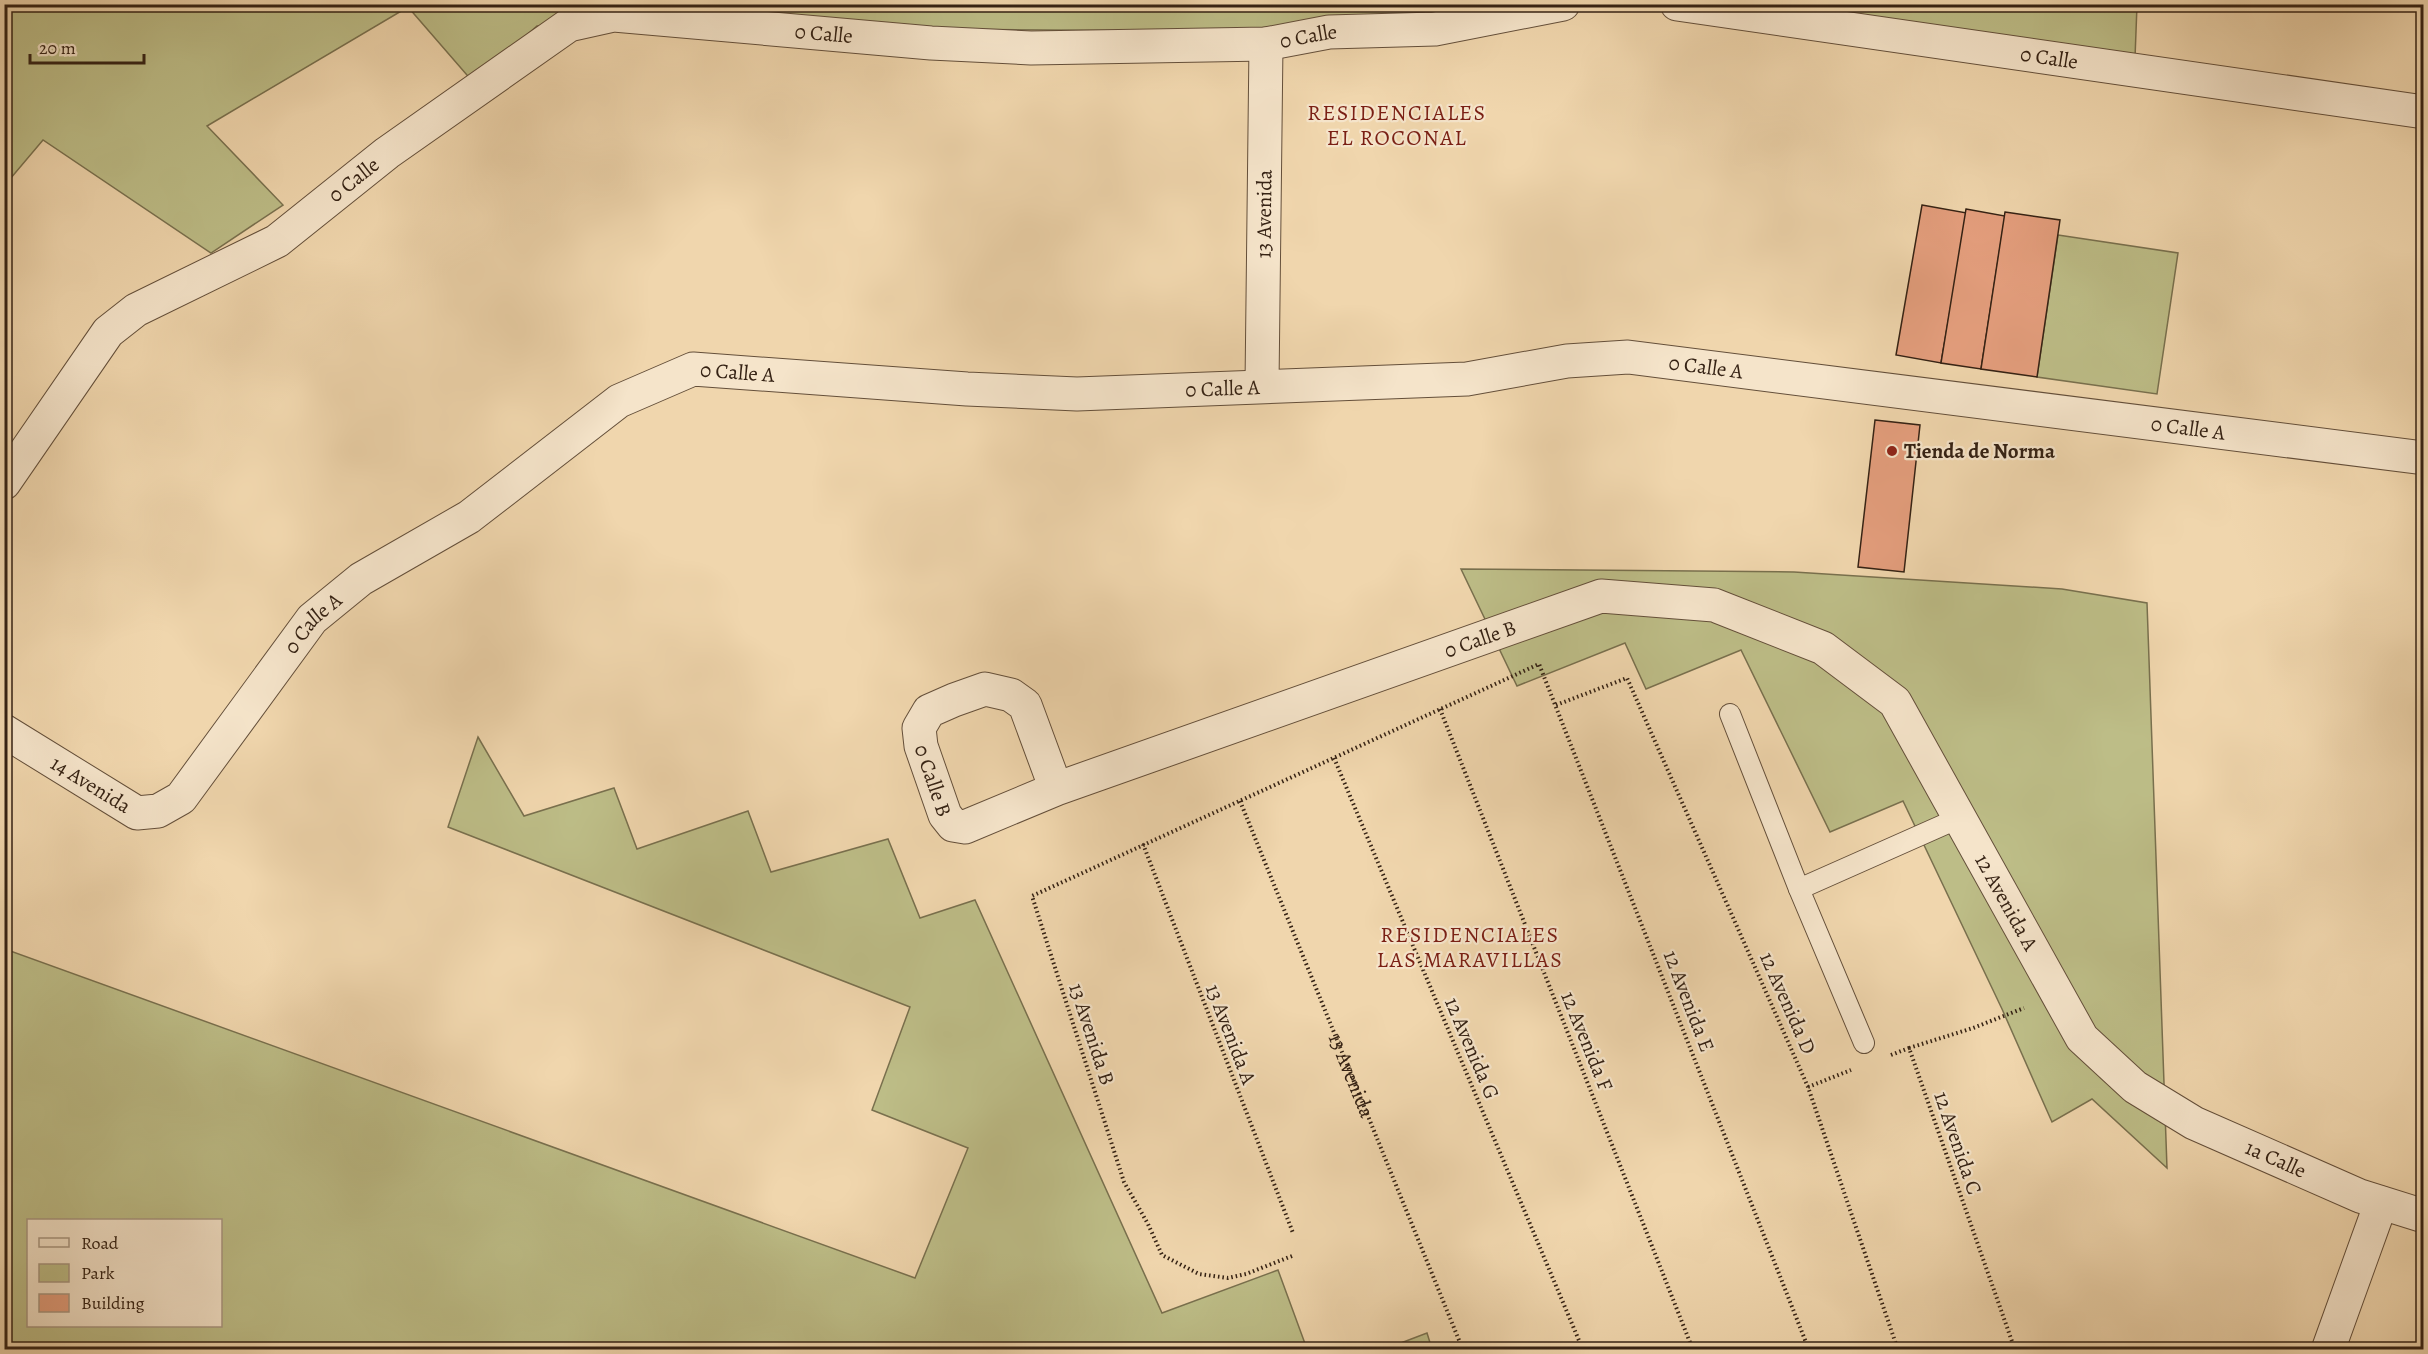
<svg xmlns="http://www.w3.org/2000/svg" width="2428" height="1354" viewBox="0 0 2428 1354" font-family="Alegreya,serif">
	<style>
		.green { fill: #bdbd87; stroke: #79704e; stroke-width: 1.5; fill-rule: evenodd }
		.building { fill: #e49e7d; stroke: #352214; stroke-width: 1.5 }
		.lines { fill: none; stroke-linecap: round; stroke-linejoin: round }
		.lane-casing { stroke: #644f3a; stroke-width: 22 }
		.street-casing { stroke: #644f3a; stroke-width: 35 }
		.path { stroke: #352214; stroke-width: 4; stroke-dasharray: 1.5 3; stroke-linecap: butt }
		.lane { stroke: #f5e4ca; stroke-width: 20 }
		.street { stroke: #f5e4ca; stroke-width: 33 }
		.poi-dot { fill: #8f2418; stroke: #f5e4ca; stroke-width: 2 }
		.labels { text-anchor: middle; stroke-width: 4.5; stroke-linejoin: round; paint-order: stroke }
		.street-label { font-size: 21px; fill: #352214; stroke: #f5e4ca }
		.poi-label { font-size: 21px; font-weight: bold; fill: #352214; stroke: #f5e4ca; text-anchor: start }
		.neighbourhood-label { font-size: 22px; letter-spacing: 1.5px; fill: #7a1f14; stroke: #f5e4ca }
	</style>
	<rect width="100%" height="100%" fill="#f0d6ad"/>
	<filter id="stains"><feTurbulence type="fractalNoise" baseFrequency=".00333" numOctaves="4"/><feColorMatrix values="0 0 0 0 .2 0 0 0 0 .09 0 0 0 0 .02 0 0 0 .5 -.17"/></filter>
	<radialGradient id="worn" r=".72"><stop offset=".6" stop-color="#630" stop-opacity="0"/><stop offset="1" stop-color="#630" stop-opacity=".3"/></radialGradient>
	<g class="green">
		<polygon points="5,5 1489,5 1329,32 537,26 473,82 408,7 207,126 283,205 211,253 43,140 5,185"/>
		<polygon points="1778,5 2137,5 2135,58"/>
		<polygon points="2058,235 2178,253 2157,394 2037,377"/>
		<polygon points="1461,569 1794,572 2062,589 2147,603 2167,1168 2092,1099 2052,1122 2002,1009 1903,801 1830,832 1741,650 1646,689 1625,643 1517,686"/>
		<path d="M478 737 524 816 614 788 637 849 748 811 771 872 888 839 920 918 975 900 1162 1313 1278 1270 1307 1349H5V949L915 1278 968 1148 872 1110 910 1007 448 827ZM220 1220V1326H28V1220Z"/>
		<polygon points="1427,1333 1432,1349 1385,1349"/>
	</g>
	<g class="building">
		<polygon points="1922,205 1967,213 1941,363 1896,355"/>
		<polygon points="1966,209 2005,216 1981,369 1941,363"/>
		<polygon points="2005,212 2060,220 2037,377 1981,369"/>
		<polygon points="1875,420 1920,425 1904,572 1858,567"/>
	</g>
	<g class="lines">
		<g class="lane-casing">
			<g id="lane">
				<polyline points="1730,714 1799,889 1959,818"/>
				<polyline points="1799,889 1864,1043"/>
			</g>
		</g>
		<g class="street-casing">
			<g id="street">
				<path id="s2" d="M1677 4 2424 112"/>
				<path id="s3" d="M1262 385 1266 44"/>
				<path id="s4" d="M4 483 108 332 136 310 277 241 387 153 569 25 614 15 931 43 1031 48 1266 44 1329 32 1435 29 1563 4"/>
				<path id="s5" d="M4 731 137 813 158 811 181 798 312 619 361 579 469 517 619 401 693 369 967 389 1077 394 1467 379 1567 361 1628 357 2424 458"/>
				<path id="s6" d="M1056 789 1025 705 1011 695 985 689 954 700 929 711 919 728 921 746 945 815 953 825 965 827 1056 789 1601 596 1714 605 1823 648 1895 702 2082 1038 2135 1087 2194 1123 2360 1196 2424 1216"/>
				<polyline points="2328,1350 2381,1203"/>
			</g>
		</g>
		<g class="path">
			<polyline points="1556,705 1627,678 1808,1087 1898,1350"/>
			<polyline points="1440,709 1693,1350"/>
			<polyline points="1334,758 1583,1350"/>
			<path id="s1" d="M1240 801 1463 1350"/>
			<polyline points="1143,844 1293,1233"/>
			<polyline points="1909,1048 1973,1028 2024,1008"/>
			<polyline points="1891,1055 1909,1048 2015,1350"/>
			<polyline points="1808,1087 1851,1070"/>
			<polyline points="1292,1256 1246,1274 1228,1278 1199,1274 1162,1255 1148,1224 1124,1182 1032,896 1539,664 1809,1350"/>
		</g>
		<use href="#lane" class="lane"/>
		<use href="#street" class="street"/>
	</g>
	<circle class="poi-dot" cx="1892" cy="451" r="6"/>
	<g class="labels">
		<g class="street-label">
			<text dy="7" stroke="none"><textPath href="#s4" startOffset="996">0 Calle</textPath></text>
			<text dy="7" stroke="none"><textPath href="#s4" startOffset="1482">0 Calle</textPath></text>
			<text dy="7" stroke="none"><textPath href="#s2" startOffset="376">0 Calle</textPath></text>
			<text dy="7" stroke="none"><textPath href="#s4" startOffset="474">0 Calle</textPath></text>
			<text dy="7" stroke="none"><textPath href="#s3" startOffset="171">13 Avenida</textPath></text>
			<text dy="7" stroke="none"><textPath href="#s5" startOffset="1900">0 Calle A</textPath></text>
			<text dy="7" stroke="none"><textPath href="#s5" startOffset="928">0 Calle A</textPath></text>
			<text dy="7" stroke="none"><textPath href="#s5" startOffset="1414">0 Calle A</textPath></text>
			<text dy="7" stroke="none"><textPath href="#s5" startOffset="2386">0 Calle A</textPath></text>
			<text dy="7" stroke="none"><textPath href="#s5" startOffset="423">0 Calle A</textPath></text>
			<text dy="7" stroke="none"><textPath href="#s6" startOffset="878">0 Calle B</textPath></text>
			<text dy="7" stroke="none"><textPath href="#s6" startOffset="268">0 Calle B</textPath></text>
			<text dy="7" stroke="none"><textPath href="#s5" startOffset="102">14 Avenida</textPath></text>
			<text dy="7" stroke="none"><textPath href="#s6" startOffset="1556">12 Avenida A</textPath></text>
			<text transform="translate(1689 1001) rotate(69)" y="7">12 Avenida E</text>
			<text transform="translate(1788 1003) rotate(66)" y="7">12 Avenida D</text>
			<text transform="translate(1092 1034) rotate(72)" y="7">13 Avenida B</text>
			<text transform="translate(1231 1034) rotate(69)" y="7">13 Avenida A</text>
			<text transform="translate(1587 1041) rotate(68)" y="7">12 Avenida F</text>
			<text transform="translate(1472 1048) rotate(67)" y="7">12 Avenida G</text>
			<text dy="7" stroke="none"><textPath href="#s1" startOffset="296">13 Avenida</textPath></text>
			<text transform="translate(1958 1143) rotate(71)" y="7">12 Avenida C</text>
			<text dy="7" stroke="none"><textPath href="#s6" startOffset="1942">1a Calle</textPath></text>
		</g>
		<g class="poi-label">
			<text x="1904" y="458">Tienda de Norma</text>
		</g>
		<g class="neighbourhood-label">
			<text x="1397" y="120">RESIDENCIALES<tspan x="1397" dy="25">EL ROCONAL</tspan></text>
			<text x="1470" y="942">RESIDENCIALES<tspan x="1470" dy="25">LAS MARAVILLAS</tspan></text>
		</g>
	</g>
	<rect width="2428" height="1354" fill="none" stroke="#f0d6ad" stroke-width="24"/>
	<rect x="6" y="6" width="2416" height="1342" fill="none" stroke="#352214" stroke-width="3"/>
	<rect x="12" y="12" width="2404" height="1330" fill="none" stroke="#352214" stroke-width="1.5"/>
	<rect x="27" y="1219" width="195" height="108" fill="#f5e4ca" stroke="#a89681" stroke-width="1.5"/>
	<rect x="39" y="1238" width="30" height="9" fill="#f5e4ca" stroke="#a89681" stroke-width="1.5"/>
	<text x="81" y="1249" font-size="18" fill="#352214">Road</text>
	<rect x="39" y="1264" width="30" height="18" fill="#bdbd87" stroke="#a89681" stroke-width="1.5"/>
	<text x="81" y="1279" font-size="18" fill="#352214">Park</text>
	<rect x="39" y="1294" width="30" height="18" fill="#e49e7d" stroke="#a89681" stroke-width="1.5"/>
	<text x="81" y="1309" font-size="18" fill="#352214">Building</text>
	<path d="M30 54v9h114v-9" fill="none" stroke="#352214" stroke-width="3"/>
	<text x="39" y="54" font-size="18" fill="#352214" stroke="#f5e4ca" stroke-width="4.5" paint-order="stroke">20 m</text>
	<rect width="100%" height="100%" filter="url(#stains)"/>
	<rect width="100%" height="100%" fill="url(#worn)"/>
</svg>
